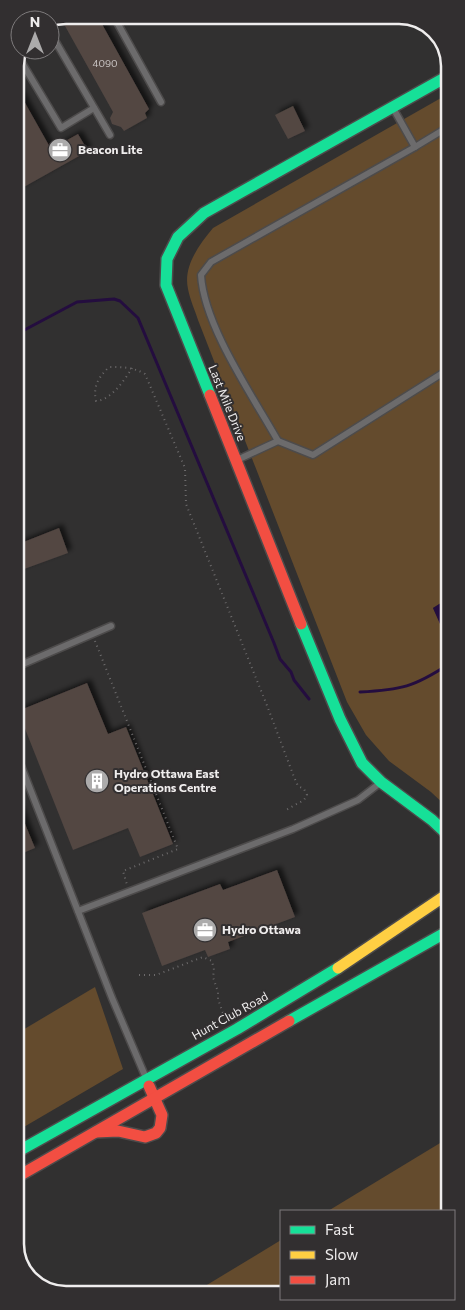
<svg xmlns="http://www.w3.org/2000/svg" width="465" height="1310" viewBox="0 0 465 1310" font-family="Commissioner,sans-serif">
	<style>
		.green { fill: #644b2d }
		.water { fill: #240d3f }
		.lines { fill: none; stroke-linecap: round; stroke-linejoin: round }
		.stream { stroke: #240d3f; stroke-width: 3 }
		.building { fill: #524642; filter: url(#shadow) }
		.lane-casing { stroke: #4d4b4b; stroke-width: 9 }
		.fast-casing { stroke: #4d4b4b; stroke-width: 14 }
		.slow-casing { stroke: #4d4b4b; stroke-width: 14 }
		.jam-casing { stroke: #4d4b4b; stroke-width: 14 }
		.path { stroke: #6c6a6b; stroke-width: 2; stroke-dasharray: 1 4; stroke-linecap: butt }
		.lane { stroke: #6c6b6c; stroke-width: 6 }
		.fast { stroke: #16e098; stroke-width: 11 }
		.slow { stroke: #ffcf43; stroke-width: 11 }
		.jam { stroke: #f24e42; stroke-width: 11 }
		.labels { text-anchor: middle; stroke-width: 4; stroke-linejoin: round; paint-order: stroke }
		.number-label { font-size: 10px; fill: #c8c3c2 }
		.poi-label { font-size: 12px; font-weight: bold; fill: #efeded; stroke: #322f30; text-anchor: start }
		.street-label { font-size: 12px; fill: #efeded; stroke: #322f30 }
		.rim { fill: none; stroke: #efeded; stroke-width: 2.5 }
	</style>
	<defs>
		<filter id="shadow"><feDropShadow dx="4" dy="-4" stdDeviation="2.5" flood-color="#0009"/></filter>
	</defs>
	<rect width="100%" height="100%" fill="#313030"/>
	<g class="green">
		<path d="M448 94 449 598 433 608 440 623 449 618V809L431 792 389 761 366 735 347 702 198 320C195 310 190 300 188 289 183 266 199 245 213 228Z"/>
		<polygon points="95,987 123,1069 17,1131 16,1034"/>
		<polygon points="450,1137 450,1211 328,1211"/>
		<polygon points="281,1240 281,1294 192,1294"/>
	</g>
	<polygon class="water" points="449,598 449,618 440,624 433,608"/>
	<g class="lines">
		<g class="stream">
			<polyline points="15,335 77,302 114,299 120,301 138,318 274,643 280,659 291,672 294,680 309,699"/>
			<path d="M360 692C401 690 414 687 449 664"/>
		</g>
	</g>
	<g class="building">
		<polygon points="66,15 97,15 149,109 145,113 147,118 124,131 121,127 112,124 110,118 113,112 60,17"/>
		<polygon points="15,85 51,149 78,134 88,151 15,192"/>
		<polygon points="293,106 305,131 288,139 275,115"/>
		<polygon points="59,528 68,553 16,572 16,545"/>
		<polygon points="87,683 108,734 126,727 173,844 140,857 128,828 73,850 18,711"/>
		<polygon points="16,802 35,848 16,856"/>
		<polygon points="277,870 295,917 228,942 230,949 208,957 205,950 162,966 142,913 220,884 223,890"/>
	</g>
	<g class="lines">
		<g class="lane-casing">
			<g id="lane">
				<polyline points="113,15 161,102"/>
				<polyline points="50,32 110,135"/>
				<polyline points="18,56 61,128 94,108"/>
				<polyline points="415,147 448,127"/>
				<polyline points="278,441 313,455 449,369"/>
				<path d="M237 460 278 441C252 395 204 326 201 275L211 262 415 147 393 108"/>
				<polyline points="16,667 111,626"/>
				<polyline points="16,753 112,998 146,1078"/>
				<polyline points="78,911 293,829 358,800 380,783"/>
			</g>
		</g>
		<g class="fast-casing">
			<g id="fast">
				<polyline points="210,395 166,285 167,259 178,237 204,213 448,76"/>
				<polyline points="301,624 340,719 362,763 381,782 432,820 449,836"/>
				<polyline points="289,1021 450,930"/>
				<polyline points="17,1152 237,1029 338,968"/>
			</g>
		</g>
		<g class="slow-casing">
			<polyline id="slow" points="338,968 449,893"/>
		</g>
		<g class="jam-casing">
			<g id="jam">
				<polyline points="210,395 301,624"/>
				<polyline points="96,1132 118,1131 145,1137 156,1133 160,1128 162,1115 149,1086"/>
				<polyline points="17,1177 289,1021"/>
			</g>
		</g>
		<g class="path">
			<path d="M132 368C124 381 111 400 96 401 93 386 98 378 109 367 122 367 133 367 145 374L185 468 186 504 268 708 294 777 298 786 304 789 307 795 304 800 286 810"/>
			<polyline points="95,641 178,849 123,871 127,885"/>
			<polyline points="139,975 156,975 203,957 212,961 214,970 213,977 218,992 218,999 225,1019"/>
		</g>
		<use href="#lane" class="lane"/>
		<use href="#fast" class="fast"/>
		<use href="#slow" class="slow"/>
		<use href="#jam" class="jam"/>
	</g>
	<defs>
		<g id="office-disc" transform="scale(1.25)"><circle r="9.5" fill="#acabab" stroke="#322f30"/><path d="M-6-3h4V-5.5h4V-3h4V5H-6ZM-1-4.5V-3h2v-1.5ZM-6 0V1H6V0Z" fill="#fff"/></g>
		<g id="building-disc" transform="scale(1.25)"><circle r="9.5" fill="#acabab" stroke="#322f30"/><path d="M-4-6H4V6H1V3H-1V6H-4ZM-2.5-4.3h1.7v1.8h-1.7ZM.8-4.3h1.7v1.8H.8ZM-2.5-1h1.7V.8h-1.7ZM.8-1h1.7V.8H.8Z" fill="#fff"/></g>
	</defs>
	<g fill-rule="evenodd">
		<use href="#office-disc" x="60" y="150"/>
		<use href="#building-disc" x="97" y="781"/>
		<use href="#office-disc" x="205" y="930"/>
	</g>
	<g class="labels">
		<g class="number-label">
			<text x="105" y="67">4090</text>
		</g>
		<g class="poi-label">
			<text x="78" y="154">Beacon Lite</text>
			<text x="114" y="778">Hydro Ottawa East<tspan x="114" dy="14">Operations Centre</tspan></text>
			<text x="222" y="934">Hydro Ottawa</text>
		</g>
		<g class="street-label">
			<text transform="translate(227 403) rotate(68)" y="4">Last Mile Drive</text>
			<text transform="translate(230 1016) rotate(-29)" y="4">Hunt Club Road</text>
		</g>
	</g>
	<path d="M0 0H465V1310H0ZM66 24H399A42 42 0 0 1 441 66V1244A42 42 0 0 1 399 1286H66A42 42 0 0 1 24 1244V66A42 42 0 0 1 66 24Z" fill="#322f30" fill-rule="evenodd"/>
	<path class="rim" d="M66 24H399A42 42 0 0 1 441 66V1244A42 42 0 0 1 399 1286H66A42 42 0 0 1 24 1244V66A42 42 0 0 1 66 24Z"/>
	<rect x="280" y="1210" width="175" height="90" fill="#322f30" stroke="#7e7b7c"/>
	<rect x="290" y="1226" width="25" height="8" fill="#16e098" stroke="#7e7b7c"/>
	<text x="325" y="1235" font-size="15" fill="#efeded">Fast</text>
	<rect x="290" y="1251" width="25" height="8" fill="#ffcf43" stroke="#7e7b7c"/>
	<text x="325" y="1260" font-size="15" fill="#efeded">Slow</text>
	<rect x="290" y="1276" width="25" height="8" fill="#f24e42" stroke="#7e7b7c"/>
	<text x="325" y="1285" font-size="15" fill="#efeded">Jam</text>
	<g transform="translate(35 35)"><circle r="24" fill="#322f30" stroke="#7e7b7c"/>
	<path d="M0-4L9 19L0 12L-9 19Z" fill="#acabab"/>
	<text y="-8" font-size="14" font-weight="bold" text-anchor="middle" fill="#efeded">N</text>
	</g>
</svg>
